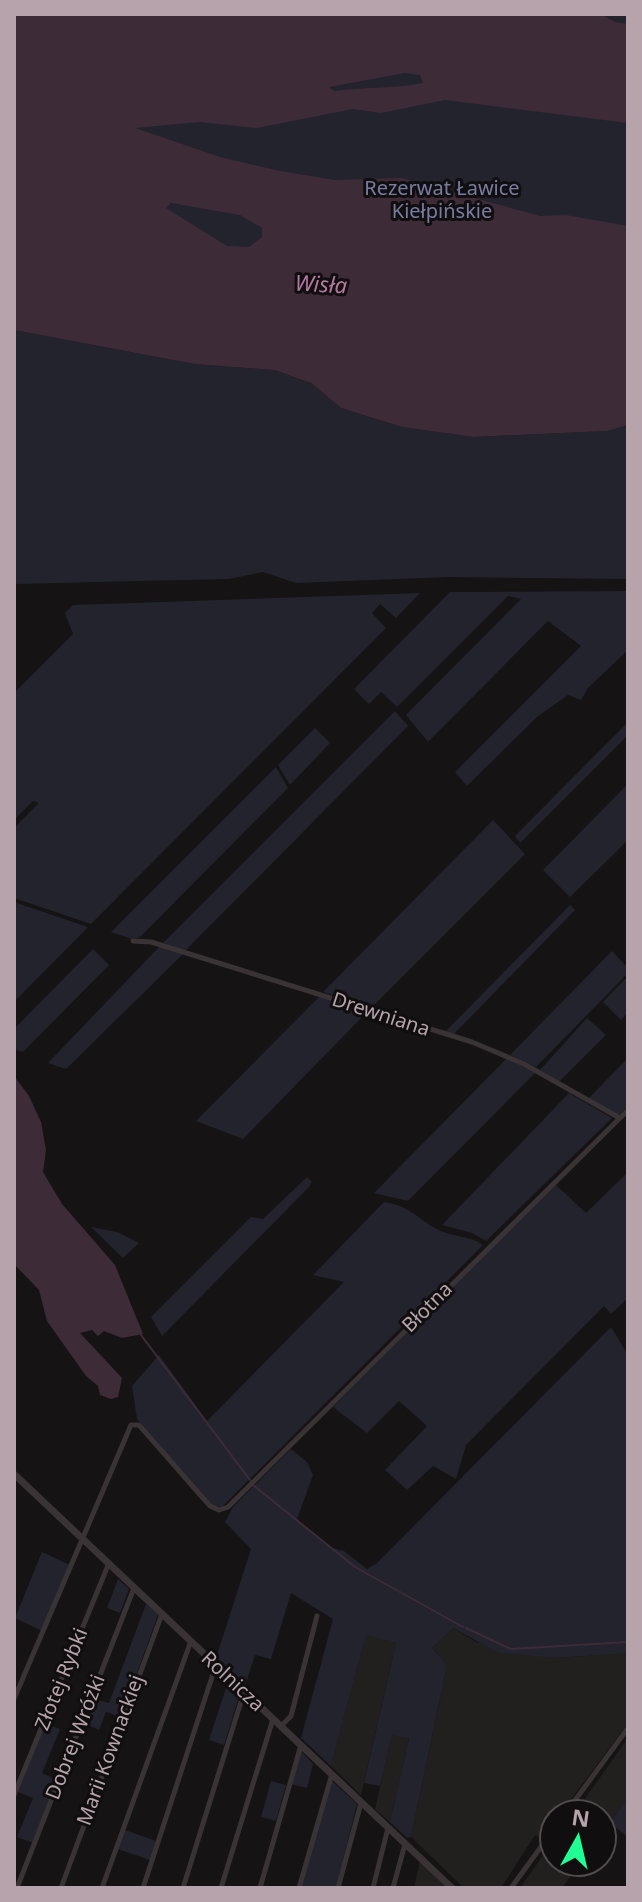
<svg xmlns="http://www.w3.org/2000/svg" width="642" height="1902" viewBox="0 0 642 1902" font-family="'Noto Sans',sans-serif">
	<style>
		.built { fill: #221f1f }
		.green { fill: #22232d }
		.water { fill: #3e2b38; fill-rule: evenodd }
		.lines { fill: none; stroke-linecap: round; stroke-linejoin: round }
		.stream { stroke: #3e2b38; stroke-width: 2 }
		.minor { stroke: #3a3335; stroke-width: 5 }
		.tertiary { stroke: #3a3335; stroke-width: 7 }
		.labels { text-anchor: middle; stroke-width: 6; stroke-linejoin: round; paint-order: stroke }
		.park-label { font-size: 20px; fill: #787ca3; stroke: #100e0e }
		.street-label { font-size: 20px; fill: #b6a3ac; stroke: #100e0e }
		.water-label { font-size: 22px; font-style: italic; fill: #b576a1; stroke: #100e0e }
	</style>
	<rect width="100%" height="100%" fill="#151313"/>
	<g class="built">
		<polygon points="453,1628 476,1642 556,1658 628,1653 628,1723 560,1814 554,1814 554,1823 542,1839 535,1835 501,1888 464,1888 411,1837 447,1665 432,1648"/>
		<polygon points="366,1634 396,1643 361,1795 331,1766"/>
		<polygon points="392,1734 409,1738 390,1822 375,1809"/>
		<polygon points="628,1738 628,1799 602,1834 602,1814 574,1814"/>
		<polygon points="554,1840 554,1862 581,1862 562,1888 527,1888 522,1885"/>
		<polygon points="420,1861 446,1888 414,1888"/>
	</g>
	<g class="green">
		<polygon points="14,14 628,14 628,421 68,305"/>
		<polygon points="14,330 194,364 274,370 311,383 341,408 402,427 473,437 607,431 628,425 628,579 449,577 296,583 263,572 229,579 14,584"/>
		<polygon points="628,591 628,650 588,688 581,700 568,695 537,717 467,786 455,772 581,646 548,621 428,742 406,715 521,599 508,596 397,707 381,692 369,704 354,689 450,592"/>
		<polygon points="420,593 396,618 380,604 372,613 386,628 91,924 14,898 14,828 39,803 33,801 14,820 14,693 73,634 65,613 73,605"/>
		<polygon points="395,711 408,726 185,951 163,943"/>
		<polygon points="628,722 628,735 520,843 515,836"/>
		<polygon points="315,728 330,743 290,785 278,765"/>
		<polygon points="276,767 288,788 140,937 132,939 111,932"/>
		<polygon points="628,784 628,840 570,897 543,870"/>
		<polygon points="493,820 525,854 372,1007 323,992"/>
		<polygon points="14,902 88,927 14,1002"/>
		<polygon points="570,905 575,910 454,1034 445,1032"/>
		<polygon points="160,946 183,954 66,1069 48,1063"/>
		<polygon points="93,949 109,965 23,1052 14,1049 14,1029"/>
		<polygon points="612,951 628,968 628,973 536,1067 510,1055"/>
		<polygon points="628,976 628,1012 621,1020 603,1002"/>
		<polygon points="320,996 369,1010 243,1139 196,1121"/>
		<polygon points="587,1018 606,1035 559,1082 540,1070"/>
		<polygon points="507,1058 535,1073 408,1201 374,1193"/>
		<polygon points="628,1058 628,1106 618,1116 588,1099"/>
		<polygon points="569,1093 612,1118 486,1241 472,1233 442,1225"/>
		<polygon points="628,1172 628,1298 611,1314 604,1306 466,1445 456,1479 433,1466 407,1490 385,1470 427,1426 399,1401 367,1433 333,1407 555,1184 586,1213"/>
		<polygon points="307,1177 312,1182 309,1187 162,1336 151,1317 251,1217 263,1219"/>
		<path d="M384 1202C414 1207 417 1220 441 1231 455 1237 471 1236 483 1245L222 1507 213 1506 137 1419 132 1386 159 1355 207 1421 344 1282 313 1275Z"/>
		<polygon points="91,1227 117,1232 139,1243 123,1258"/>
		<polygon points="611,1327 628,1355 628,1653 556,1658 499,1653 453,1628 432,1648 447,1665 411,1837 407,1838 390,1822 409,1738 392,1735 380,1786 364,1783 396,1643 366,1635 331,1766 301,1738 333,1619 291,1593 271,1659 255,1655 245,1686 216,1658 251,1549 225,1522 233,1507 291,1449 307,1462 313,1475 297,1519 332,1548 344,1551 367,1569 377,1563"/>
		<polygon points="42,1552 70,1565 42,1631 15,1618"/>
		<polygon points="118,1579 129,1589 120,1613 107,1608"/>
		<polygon points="146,1604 158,1615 121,1717 106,1712 99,1730 83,1723 92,1698 109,1703"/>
		<polygon points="228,1682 240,1693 224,1745 209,1740"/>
		<polygon points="45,1723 60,1729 42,1773 57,1780 33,1843 17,1837 33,1798 18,1792"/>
		<polygon points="300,1750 313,1764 307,1788 291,1784"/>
		<polygon points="330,1779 357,1804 336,1888 301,1888"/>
		<polygon points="271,1781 286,1785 276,1821 261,1817"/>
		<polygon points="628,1798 628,1837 610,1823"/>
		<polygon points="125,1830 156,1841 150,1860 118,1849"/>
	</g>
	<g class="water">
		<path d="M14 14H601L615 22 628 24V123L445 100 381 113 353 109 257 128 199 122 135 128 220 157 280 171 335 180 402 178 540 216 566 215 628 226V425L607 431 473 437 402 427 341 408 311 383 274 370 194 364 14 330ZM405 73 420 75 423 83C393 89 364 87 334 91L329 87ZM171 203 240 215 262 228V237L249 247 227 246 166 208Z"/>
		<polygon points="14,1076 29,1096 41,1122 46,1150 43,1172 62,1204 115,1265 143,1334 122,1338 104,1331 98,1336 92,1330 80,1333 122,1378 118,1397 111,1399 100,1395 98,1386 86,1376 47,1321 39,1290 14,1264"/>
	</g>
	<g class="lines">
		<g class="stream">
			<polyline points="141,1335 250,1480"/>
			<polyline points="253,1485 355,1567 463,1627"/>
			<polyline points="466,1628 511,1649 628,1642"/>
		</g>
		<g class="minor">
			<polyline points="133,941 151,942 472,1042 524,1064 618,1117"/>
			<polyline points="14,1699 131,1425 139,1425 210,1506 219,1510 228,1507 628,1110"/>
			<polyline points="281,1726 291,1716 317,1616"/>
			<polyline points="14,1795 109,1563"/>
			<polyline points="565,1814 628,1728"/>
			<polyline points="17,1888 134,1588"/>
			<polyline points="61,1888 162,1614"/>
			<polyline points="102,1888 191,1641"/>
			<polyline points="143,1888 214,1671 218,1667"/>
			<polyline points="183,1888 244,1692"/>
			<polyline points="221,1888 273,1719"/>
			<polyline points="260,1888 301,1745"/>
			<polyline points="299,1888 332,1774"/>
			<polyline points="338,1888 361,1803"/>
			<polyline points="373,1888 388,1828"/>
			<polyline points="393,1888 405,1844"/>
			<polyline points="511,1888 554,1829"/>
		</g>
		<polyline class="tertiary" points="14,1474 452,1888"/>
	</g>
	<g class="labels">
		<g class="park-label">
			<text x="442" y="195">Rezerwat Ławice<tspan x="442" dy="23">Kiełpińskie</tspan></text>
		</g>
		<g class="street-label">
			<text transform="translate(381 1014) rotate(18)" y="7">Drewniana</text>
			<text transform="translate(427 1307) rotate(-45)" y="7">Błotna</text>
			<text transform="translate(61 1679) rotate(-68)" y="7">Złotej Rybki</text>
			<text transform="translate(233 1681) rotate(43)" y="7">Rolnicza</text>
			<text transform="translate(75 1737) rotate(-69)" y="7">Dobrej Wróżki</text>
			<text transform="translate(110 1750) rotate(-70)" y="7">Marii Kownackiej</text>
		</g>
		<g class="water-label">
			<text transform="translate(321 284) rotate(3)" y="8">Wisła</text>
		</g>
	</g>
	<rect width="642" height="1902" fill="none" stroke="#b6a3ac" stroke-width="32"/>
	<g transform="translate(578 1838) rotate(8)"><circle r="38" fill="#100e0e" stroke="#524a4d" stroke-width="2"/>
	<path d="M0-6L14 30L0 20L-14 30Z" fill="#20ff94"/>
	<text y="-12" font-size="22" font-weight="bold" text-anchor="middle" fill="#b6a3ac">N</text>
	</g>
</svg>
